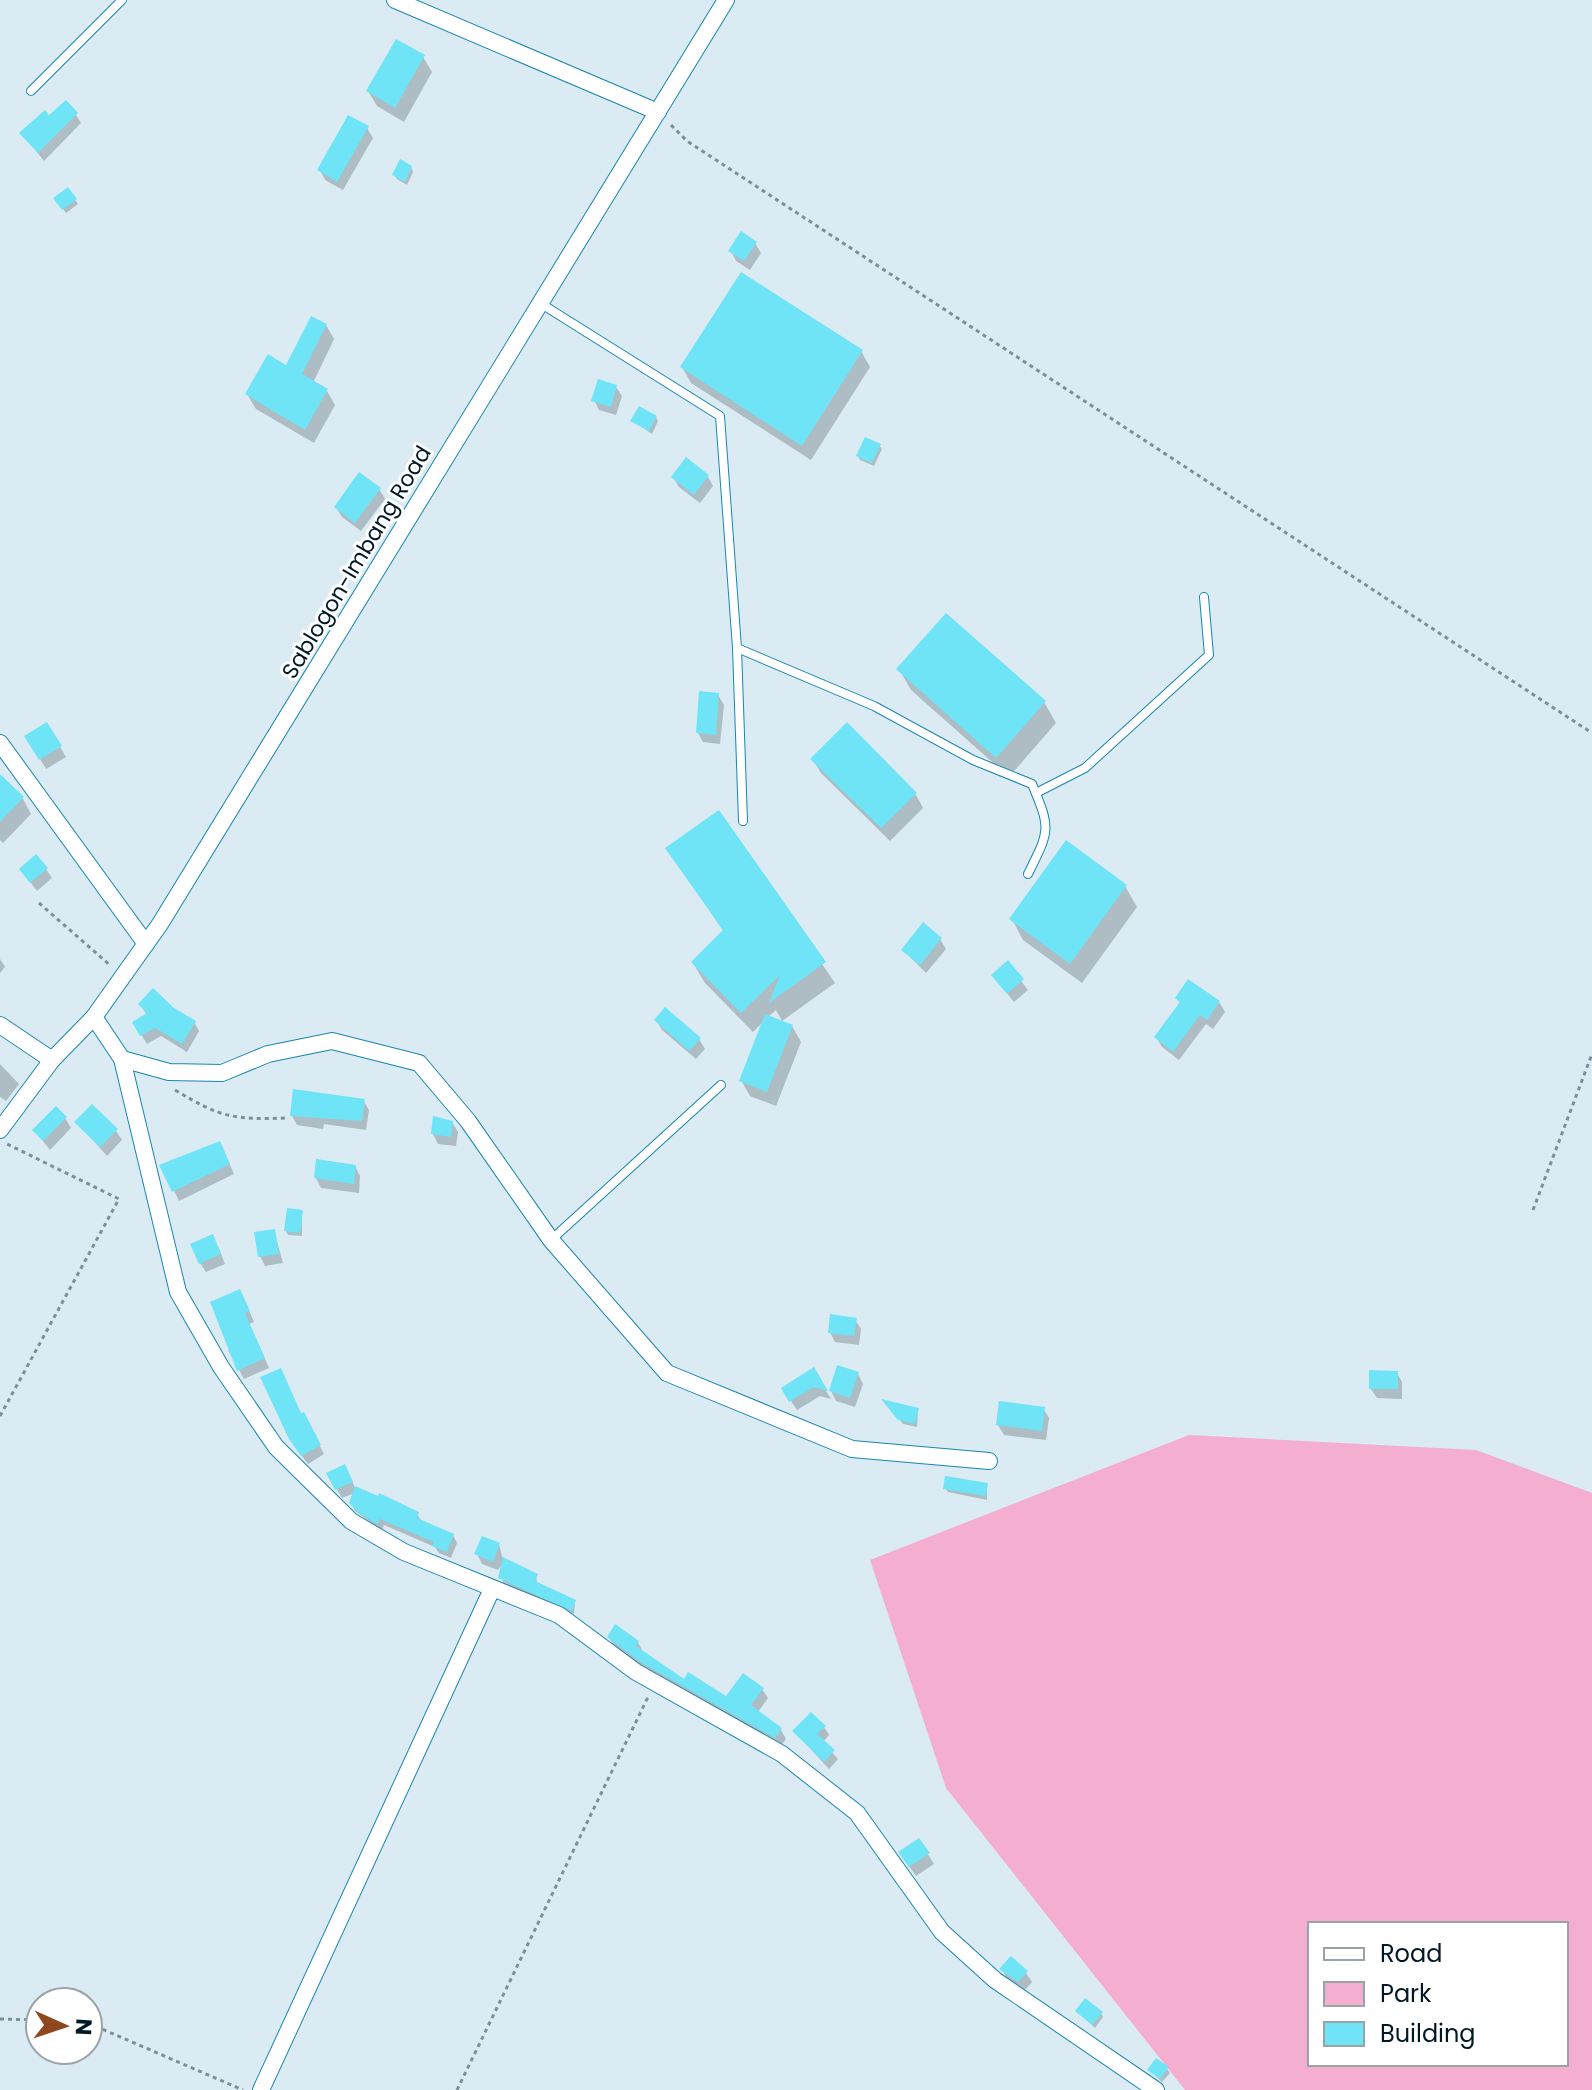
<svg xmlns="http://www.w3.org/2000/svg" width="1592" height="2090" viewBox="0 0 1592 2090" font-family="Poppins,sans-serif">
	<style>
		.green { fill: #f4afd0; fill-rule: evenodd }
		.shadow { fill: #0003 }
		.building { fill: #6fe4f6 }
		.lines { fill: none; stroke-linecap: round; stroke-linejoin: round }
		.lane-casing { stroke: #1986ad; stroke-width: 10 }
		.street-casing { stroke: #1986ad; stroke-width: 18 }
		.path { stroke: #7c909b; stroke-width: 3; stroke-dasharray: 4 4; stroke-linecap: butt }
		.lane { stroke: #fff; stroke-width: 8 }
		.street { stroke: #fff; stroke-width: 16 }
		.labels { text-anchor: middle; stroke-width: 6; stroke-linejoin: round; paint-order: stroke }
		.street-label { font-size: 22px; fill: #001925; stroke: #fff }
	</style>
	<rect width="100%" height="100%" fill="#daebf4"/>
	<path class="green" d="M1189 1435 1476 1450 1592 1493V2090H1185L946 1788 870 1560ZM1310 1924H1566V2064H1310Z"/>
	<g class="shadow">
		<polygon points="423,57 432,72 404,122 377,106 368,91"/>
		<polygon points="76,115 81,123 44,161 22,133 49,117"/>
		<polygon points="367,128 373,138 343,190 325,180 320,170"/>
		<polygon points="411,167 413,172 407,185 397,179 394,175"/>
		<polygon points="68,190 78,204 66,213 55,198"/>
		<polygon points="755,243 761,253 750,270 736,261 731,251"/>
		<polygon points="326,325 334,339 313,383 327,391 335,405 314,443 256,409 247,394 287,368"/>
		<polygon points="861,351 870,367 811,460 691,383 682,367"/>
		<polygon points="616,387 622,396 616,415 599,410 594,400"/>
		<polygon points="656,417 658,421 652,434 633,421"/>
		<polygon points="879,445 882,449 874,466 860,460 858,456"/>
		<polygon points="673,477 708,477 713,486 700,503 679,487"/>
		<polygon points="379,489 385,499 361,531 342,517 336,507"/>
		<polygon points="899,669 1044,702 1056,723 1009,777 911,690"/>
		<polygon points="718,695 724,705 720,744 703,742 698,733"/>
		<polygon points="47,725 66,757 46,769 27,737"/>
		<polygon points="847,725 916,795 923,808 890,841 821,773 813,760"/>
		<polygon points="0,776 23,799 31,814 3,843 0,840"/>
		<polygon points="718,813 835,983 782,1021 776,1010 768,1017 792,1026 801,1042 776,1106 750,1096 741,1080 764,1021 753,1032 705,983 693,963 724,932 668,849"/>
		<polygon points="46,869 52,878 37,891 21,870"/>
		<polygon points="1125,886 1137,907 1082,983 1023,940 1012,919"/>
		<polygon points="940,939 946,949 926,973 903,950"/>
		<polygon points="0,959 5,967 0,973"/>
		<polygon points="1007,963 1028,990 1014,1002 993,975"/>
		<polygon points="1177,998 1219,1002 1225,1012 1213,1029 1206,1024 1179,1060 1162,1047 1156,1037 1181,1004"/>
		<polygon points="140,1004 173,1010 194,1022 199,1031 187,1052 161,1036 147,1044 134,1023 147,1015"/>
		<polygon points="656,1020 699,1039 705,1049 696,1059 662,1030"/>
		<polygon points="0,1064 19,1084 6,1101 0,1097"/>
		<polygon points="363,1100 369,1110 366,1130 324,1124 323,1129 297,1125 292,1116"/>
		<polygon points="65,1118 71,1128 50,1150 35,1131"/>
		<polygon points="77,1122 116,1131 122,1140 107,1156"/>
		<polygon points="452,1122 458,1132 456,1146 438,1144 433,1134"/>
		<polygon points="225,1154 234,1174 179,1201 162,1166 173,1159 176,1164"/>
		<polygon points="355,1166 360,1176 359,1193 321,1188 316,1178"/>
		<polygon points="302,1212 302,1236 288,1235 286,1231"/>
		<polygon points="274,1231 283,1263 265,1266 260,1256"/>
		<polygon points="218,1246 225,1264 206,1272 200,1263"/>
		<polygon points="245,1301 254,1322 249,1324 269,1368 244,1379 228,1350 233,1348"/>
		<polygon points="855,1320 861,1329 859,1345 835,1342 830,1332"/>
		<polygon points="813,1370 831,1399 820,1396 797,1410 783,1389"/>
		<polygon points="1397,1373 1402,1382 1402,1399 1377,1398 1371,1389"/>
		<polygon points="858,1374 863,1384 855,1407 836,1401 831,1391"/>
		<polygon points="886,1402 918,1410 917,1427 903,1424"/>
		<polygon points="1043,1408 1049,1418 1046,1440 1004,1435 998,1425"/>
		<polygon points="303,1414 324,1454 308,1464 296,1448"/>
		<polygon points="328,1474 350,1476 355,1488 417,1514 422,1522 453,1535 457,1543 451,1558 439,1553 435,1547 384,1525 382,1530 355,1511 351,1503 355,1493 342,1498"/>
		<polygon points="987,1484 987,1500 948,1492 945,1488"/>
		<polygon points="499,1545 503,1559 536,1575 537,1584 575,1602 574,1614 503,1582 504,1562 498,1570 482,1564 477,1554"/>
		<polygon points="609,1637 638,1642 643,1652 685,1682 727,1698 762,1689 768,1698 758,1712 781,1730 786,1739 781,1746 649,1672 614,1646"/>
		<polygon points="824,1727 829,1735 823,1742 838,1759 829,1769 795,1732"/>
		<polygon points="919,1840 934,1864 916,1876 906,1862"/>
		<polygon points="1002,1969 1026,1973 1032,1982 1024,1991 1007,1979"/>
		<polygon points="1078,2011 1101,2013 1103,2017 1095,2028"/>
		<polygon points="1167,2069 1170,2073 1162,2082 1149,2070"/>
	</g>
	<g class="building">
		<polygon points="396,39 425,55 395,108 366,91"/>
		<polygon points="66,100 78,113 38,153 19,133 45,110 49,115"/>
		<polygon points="348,115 369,126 337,182 317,170"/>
		<polygon points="400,159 412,166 405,182 392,175"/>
		<polygon points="68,187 77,199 62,210 53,198"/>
		<polygon points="741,231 757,242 744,261 728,251"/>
		<polygon points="741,272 863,350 802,446 680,367"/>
		<polygon points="311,316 327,324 302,374 328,389 305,430 245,394 268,354 286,365"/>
		<polygon points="598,379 617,385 611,407 591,401"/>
		<polygon points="639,406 657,416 649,431 630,421"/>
		<polygon points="865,437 881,444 872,463 856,456"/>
		<polygon points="686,457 709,475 694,495 671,477"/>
		<polygon points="359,472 381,488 355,523 334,507"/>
		<polygon points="946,613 1046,701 996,758 896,669"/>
		<polygon points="699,691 719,693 716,735 696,733"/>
		<polygon points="47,722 62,746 39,760 24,736"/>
		<polygon points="847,722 917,793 881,828 810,759"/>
		<polygon points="0,774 24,797 0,822"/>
		<polygon points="719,810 826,962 769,1003 780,975 741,1013 691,962 723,930 665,848"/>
		<polygon points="1066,840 1127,885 1070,964 1009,919"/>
		<polygon points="36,854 48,868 30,883 19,869"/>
		<polygon points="923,922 942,938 920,965 901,950"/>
		<polygon points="1008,960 1024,979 1007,994 991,975"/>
		<polygon points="1188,979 1220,1001 1207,1020 1200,1015 1173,1052 1154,1037 1180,1002 1175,998"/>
		<polygon points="153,988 174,1008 196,1021 182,1044 155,1028 140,1036 132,1022 147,1013 138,1004"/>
		<polygon points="665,1007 701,1038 689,1051 654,1020"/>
		<polygon points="765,1014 793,1025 767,1092 739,1081"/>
		<polygon points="293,1089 365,1099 362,1121 290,1116"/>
		<polygon points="92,1104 118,1129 100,1147 74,1122"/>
		<polygon points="56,1106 67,1117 43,1141 32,1130"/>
		<polygon points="433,1116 453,1121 451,1137 431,1134"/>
		<polygon points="220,1141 230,1164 172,1192 159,1165"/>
		<polygon points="316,1159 356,1165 354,1184 314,1178"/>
		<polygon points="287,1208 303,1210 300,1233 284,1231"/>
		<polygon points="275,1229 279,1254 258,1257 254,1232"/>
		<polygon points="213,1234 221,1254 199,1264 190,1244"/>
		<polygon points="240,1289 250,1311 245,1313 265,1358 237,1371 210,1302"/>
		<polygon points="830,1314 857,1318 854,1336 828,1333"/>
		<polygon points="837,1365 859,1372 850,1398 829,1391"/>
		<polygon points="814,1367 828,1391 814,1387 789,1402 781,1388"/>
		<polygon points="281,1368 301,1413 304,1412 321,1445 301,1456 289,1439 260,1377"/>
		<polygon points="1369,1370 1398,1371 1398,1389 1369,1389"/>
		<polygon points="881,1399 919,1408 915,1424 898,1420"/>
		<polygon points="999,1401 1045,1407 1042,1431 996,1425"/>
		<polygon points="345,1464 353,1482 335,1490 326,1473"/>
		<polygon points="945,1476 988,1483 986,1496 943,1489"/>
		<polygon points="355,1486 378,1496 379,1493 419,1512 417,1518 454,1534 447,1552 432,1546 434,1542 380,1519 377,1524 358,1512 349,1503"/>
		<polygon points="482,1536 500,1543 493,1562 474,1554"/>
		<polygon points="503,1557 538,1574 535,1581 576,1600 572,1611 498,1578"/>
		<polygon points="615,1624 639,1641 636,1646 684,1679 688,1672 726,1696 743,1673 764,1688 751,1705 782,1728 775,1738 642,1663 607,1637"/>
		<polygon points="811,1712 826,1726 817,1734 835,1750 824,1762 792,1731"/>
		<polygon points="919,1838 930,1853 909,1867 898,1852"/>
		<polygon points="1011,1956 1028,1971 1018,1982 999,1969"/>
		<polygon points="1085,1998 1103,2012 1092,2025 1075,2011"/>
		<polygon points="1156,2058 1169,2067 1160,2079 1147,2070"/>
	</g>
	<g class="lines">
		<g class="lane-casing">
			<g id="lane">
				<polyline points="31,91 122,0"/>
				<path d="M540 303 720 416 737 648 874 706 973 760 1032 784C1051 829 1050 830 1028 874"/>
				<polyline points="737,648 743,821"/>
				<polyline points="1036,793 1085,768 1209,655 1204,597"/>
				<polyline points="551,1240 721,1085"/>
			</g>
		</g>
		<g class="street-casing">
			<g id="street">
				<polyline points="395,0 658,112"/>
				<polyline points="0,743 146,944"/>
				<polyline points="94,1017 122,1059 178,1292 221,1367 276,1447 351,1521 404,1552 559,1615 636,1672 782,1754 857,1813 942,1932 995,1980 1156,2090"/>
				<polyline points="0,1025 52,1060"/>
				<polyline points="122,1059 169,1072 222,1073 268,1054 332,1041 419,1063 468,1121 551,1240 667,1373 852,1449 989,1461"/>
				<polyline points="0,1130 52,1060 94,1017 160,924 726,0"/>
				<polyline points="261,2090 492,1589"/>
			</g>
		</g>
		<g class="path">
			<polyline points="671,125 687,141 1592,733"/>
			<polyline points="39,903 111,966"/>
			<path d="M175 1090C220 1117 233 1120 285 1118"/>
			<polyline points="1533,1210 1592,1054"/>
			<polyline points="0,1416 119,1199 7,1144"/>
			<polyline points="0,2019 40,2020"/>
			<polyline points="88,2023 243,2090"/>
			<polyline points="457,2090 648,1697"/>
		</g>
		<use href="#lane" class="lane"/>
		<use href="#street" class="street"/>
	</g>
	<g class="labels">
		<g class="street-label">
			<text transform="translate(356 562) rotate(-59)" y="8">Sablogon-Imbang Road</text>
		</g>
	</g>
	<rect x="1308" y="1922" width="260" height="144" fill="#ffffff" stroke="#99a3a8" stroke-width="2"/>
	<rect x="1324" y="1948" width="40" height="12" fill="#ffffff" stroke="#99a3a8" stroke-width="2"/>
	<text x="1380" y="1962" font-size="24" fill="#001925">Road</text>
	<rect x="1324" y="1982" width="40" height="24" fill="#f4afd0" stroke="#99a3a8" stroke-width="2"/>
	<text x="1380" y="2002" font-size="24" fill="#001925">Park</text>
	<rect x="1324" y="2022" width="40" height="24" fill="#6fe4f6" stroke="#99a3a8" stroke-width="2"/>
	<text x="1380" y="2042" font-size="24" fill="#001925">Building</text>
	<g transform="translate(64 2026) rotate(93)"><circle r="38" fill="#ffffff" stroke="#99a3a8" stroke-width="2"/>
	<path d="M0-6L14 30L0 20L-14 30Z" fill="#8d481e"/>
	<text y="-12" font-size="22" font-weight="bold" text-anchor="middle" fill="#001925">N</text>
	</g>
</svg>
